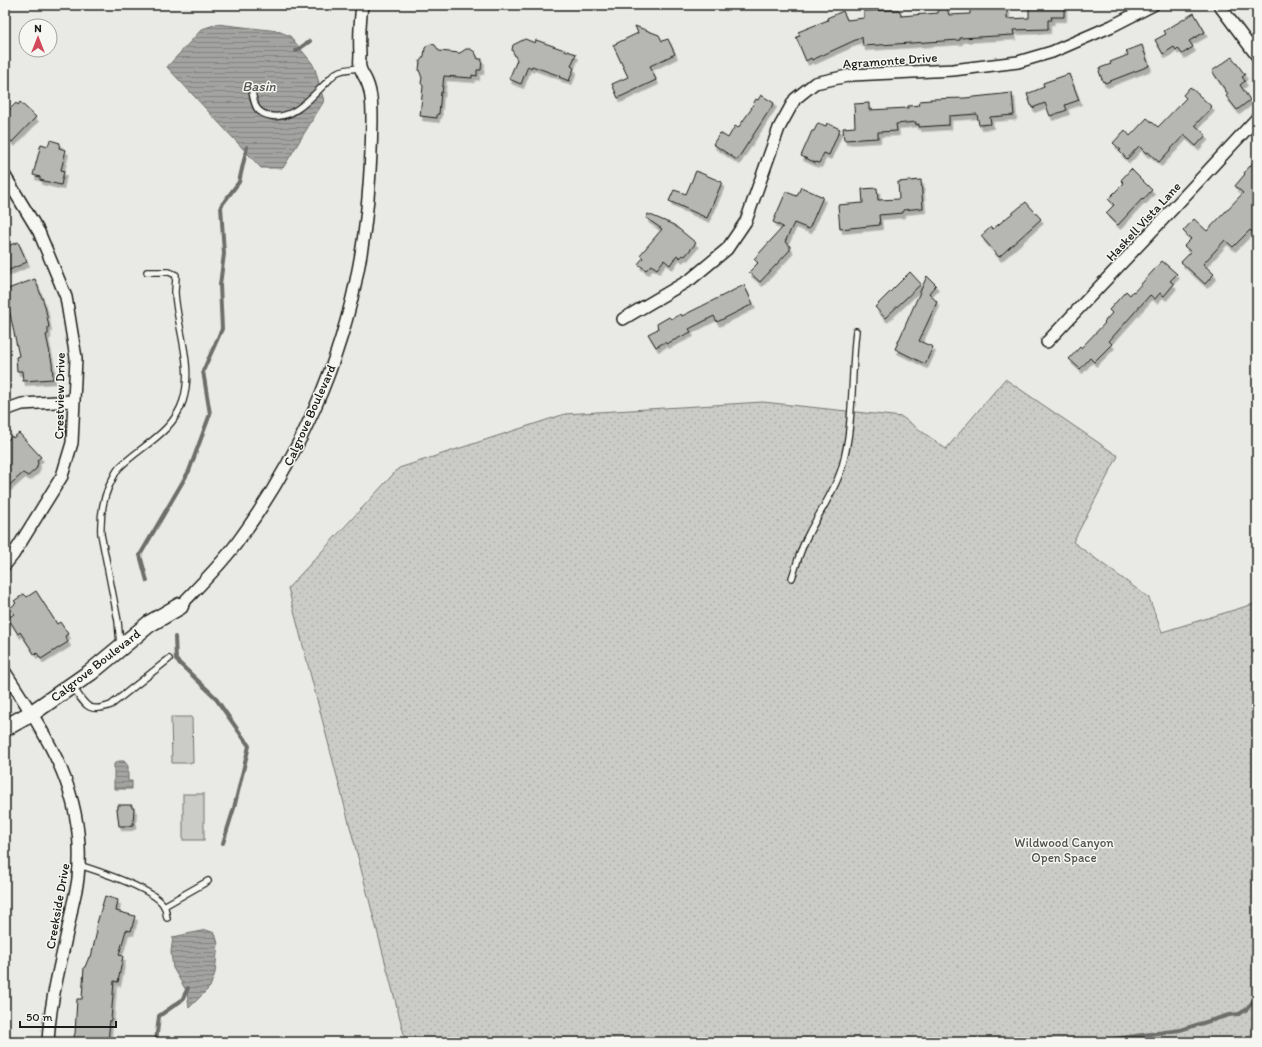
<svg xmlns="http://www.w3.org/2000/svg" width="1262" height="1047" viewBox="0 0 1262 1047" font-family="Itim,sans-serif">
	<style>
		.green { fill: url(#green-dots); stroke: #747472 }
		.pitch { fill: #cbcbc7; stroke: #747472 }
		.water { fill: url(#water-rules); stroke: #6d6d6c }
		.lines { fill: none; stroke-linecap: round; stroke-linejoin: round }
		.stream { stroke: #6d6d6c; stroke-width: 4 }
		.building { fill: #b6b6b3; stroke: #1c1c1c; filter: url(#shadow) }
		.lane-casing { stroke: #1c1c1c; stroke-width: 8 }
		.street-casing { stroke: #1c1c1c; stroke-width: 14 }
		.secondary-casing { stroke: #1c1c1c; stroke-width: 19 }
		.lane { stroke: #f6f6f2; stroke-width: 5.5 }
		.street { stroke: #f6f6f2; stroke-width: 11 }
		.secondary { stroke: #f6f6f2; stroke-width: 16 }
		.labels { text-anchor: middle; stroke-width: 3; stroke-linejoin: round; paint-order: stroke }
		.street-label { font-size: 13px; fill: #1c1c1c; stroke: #f6f6f2 }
		.park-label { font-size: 13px; fill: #51514f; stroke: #f6f6f2 }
		.water-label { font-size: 14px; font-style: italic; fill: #525251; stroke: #f6f6f2 }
	</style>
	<defs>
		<pattern id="green-dots" width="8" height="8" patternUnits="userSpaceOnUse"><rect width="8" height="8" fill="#cbcbc7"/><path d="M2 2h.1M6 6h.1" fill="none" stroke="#aeaeaa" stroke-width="1.8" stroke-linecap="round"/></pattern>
		<pattern id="water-rules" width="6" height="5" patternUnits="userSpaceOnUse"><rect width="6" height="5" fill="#a3a3a1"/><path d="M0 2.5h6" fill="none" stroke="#848482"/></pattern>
		<filter id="shadow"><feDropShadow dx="2.5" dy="4.5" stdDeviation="0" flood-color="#0004"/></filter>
	</defs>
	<rect width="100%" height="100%" fill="#e9e9e5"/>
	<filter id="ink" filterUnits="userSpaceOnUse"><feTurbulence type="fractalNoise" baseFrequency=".025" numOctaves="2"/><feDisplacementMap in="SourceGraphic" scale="8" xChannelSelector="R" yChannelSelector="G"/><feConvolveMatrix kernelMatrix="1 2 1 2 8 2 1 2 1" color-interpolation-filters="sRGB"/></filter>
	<g filter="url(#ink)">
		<polygon class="green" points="1005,379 1118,456 1073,542 1149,598 1162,632 1257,603 1257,1042 406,1042 288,588 399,468 565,414 763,402 902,417 946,449"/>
		<g class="pitch">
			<polygon points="171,717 192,717 193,763 172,763"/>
			<rect x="183" y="794" width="21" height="46"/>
		</g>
		<g class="water">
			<polygon points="217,24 278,31 290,36 312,63 315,69 324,101 283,168 261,168 167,67 202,29"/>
			<polygon points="119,761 124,761 128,766 128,781 132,781 132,789 114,789 114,764"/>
			<polygon points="206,930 215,933 218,944 215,973 210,987 189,1008 187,992 173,968 171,952 173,937"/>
		</g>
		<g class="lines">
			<g class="stream">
				<polyline points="296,51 310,41"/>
				<polyline points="147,581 140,555 189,471 210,414 203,371 222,329 220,285 224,254 221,206 239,182 247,147"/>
				<polyline points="175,637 176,660 214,696 249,746 234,808 223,843"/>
				<polyline points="156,1042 159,1016 182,1000 188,988"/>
				<polyline points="1102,1042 1106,1040 1180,1030 1229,1015 1239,1014 1246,1010 1257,997"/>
			</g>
		</g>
		<g class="building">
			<polygon points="993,5 1006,5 1007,7 1007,19 1029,18 1029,5 1064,5 1064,17 1051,17 1052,20 1048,20 1048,29 1013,30 1014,35 960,38 960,40 863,46 862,37 812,60 811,58 806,61 796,37 800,36 798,32 828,20 827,18 843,11 847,20 864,18 864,11 898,10 900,11 901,16 938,13 938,8 947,8 949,15 970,14 970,9 993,8"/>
			<polygon points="1194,13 1205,32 1189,41 1193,47 1182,54 1178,48 1176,50 1174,47 1163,54 1155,40 1166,34 1164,31"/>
			<polygon points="635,26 659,35 662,41 668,39 675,54 650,66 656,80 618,98 612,84 628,77 613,45 638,33"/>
			<polygon points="525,39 535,43 536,40 576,54 571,66 574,68 569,81 559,77 560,76 532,66 531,68 528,66 521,84 509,79 517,60 512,50 513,45"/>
			<polygon points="431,44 435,45 439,51 460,53 466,49 470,49 475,52 478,59 482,59 481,70 477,70 477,76 472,75 472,78 444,76 442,93 441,92 439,114 437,114 437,118 420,116 423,86 421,83 422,78 419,70 420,61 424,56 425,48 428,45"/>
			<polygon points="1142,45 1149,66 1105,83 1104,81 1103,82 1099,71 1100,70 1100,68 1111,64 1110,62 1128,55 1126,51"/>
			<polygon points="1232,57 1245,75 1242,77 1245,81 1240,85 1250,100 1237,110 1226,96 1228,94 1212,71"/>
			<polygon points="1069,74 1079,100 1065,105 1067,110 1050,116 1045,103 1032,108 1027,94 1044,87 1043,83"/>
			<polygon points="1190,87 1212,107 1195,125 1206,135 1196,146 1184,135 1159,162 1148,152 1146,153 1139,146 1127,159 1119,151 1121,150 1113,143 1125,130 1130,136 1147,118 1158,127 1186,98 1183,95"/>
			<polygon points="1012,93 1014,115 990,117 991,124 979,125 977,114 949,116 949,125 919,127 919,124 916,125 916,122 896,124 897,131 878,132 878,138 844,140 843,128 855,127 854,104 869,103 869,110 908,108 908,106 920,105 919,101 931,100 930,99 965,98"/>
			<polygon points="761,95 774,103 737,160 713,144 720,133 728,138 735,126 738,128 752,108 751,108 756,99 758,100"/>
			<polygon points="20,102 36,117 12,142 5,135 5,114 16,103 18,105"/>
			<polygon points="818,123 826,126 827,123 840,129 829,155 824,153 819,163 816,162 816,163 801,156 812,131 814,131"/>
			<polygon points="50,140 60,143 59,148 66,150 61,170 64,171 61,185 40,180 40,177 33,175 41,144 48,146"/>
			<polygon points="1257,158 1257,236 1250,230 1233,247 1225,240 1203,264 1214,274 1205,284 1181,262 1191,252 1184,246 1191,239 1183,231 1194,219 1207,231 1243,193 1235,186 1245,174 1244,173"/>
			<polygon points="1131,169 1152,190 1143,200 1142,199 1118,225 1106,213 1114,205 1108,199 1124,183 1121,180"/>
			<polygon points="696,171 722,182 707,218 669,201 674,190 686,194"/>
			<polygon points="921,180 923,208 903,210 903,213 879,215 880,225 840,229 838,205 863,203 862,189 877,188 878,200 899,199 898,182"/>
			<polygon points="801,187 823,197 809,229 794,223 785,242 790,246 790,250 760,282 749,272 758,263 754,259 783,227 773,222 786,192 797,196"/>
			<polygon points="1026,202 1041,219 999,257 981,236 991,227 993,229"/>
			<polygon points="648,214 674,225 696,243 685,256 683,255 680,258 677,255 670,265 664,260 657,269 651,265 646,270 638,264 643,258 640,255 662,229 646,218"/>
			<polygon points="18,242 27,262 5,272 5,247"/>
			<polygon points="1162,261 1177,274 1170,281 1174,284 1164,296 1160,293 1155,299 1150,295 1109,341 1112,344 1094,362 1090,358 1080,369 1069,359 1080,347 1081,348 1105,323 1104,322 1112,313 1109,310 1126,291 1130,295 1133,291 1134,292"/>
			<polygon points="910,272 921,284 885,318 875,307"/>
			<polygon points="927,276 936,285 929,293 937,302 919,341 933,347 925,364 895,349"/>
			<polygon points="35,279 45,306 49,327 48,327 48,334 46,335 52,363 53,379 23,381 22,371 17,371 16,357 19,356 10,314 5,301 5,290"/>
			<polygon points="744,285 753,304 717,322 714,316 689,329 691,332 666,344 665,342 656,347 648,334 658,329 657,324 669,317 671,319 681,314 682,316"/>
			<polygon points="19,433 41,457 37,460 38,463 36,469 28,476 23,473 5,489 5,442 12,436 13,438"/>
			<polygon points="36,591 57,624 60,622 68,634 65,636 68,642 41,659 37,653 35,655 20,632 18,634 8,618 14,614 10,608 16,603 14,601 24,594 27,597"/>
			<polygon points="118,805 132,805 132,808 134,808 133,825 130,825 130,826 119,826 117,809 118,809"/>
			<polygon points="105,896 118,900 116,911 135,916 131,931 126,930 119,955 123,956 118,982 114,981 111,1020 110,1020 108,1042 76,1042 74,1035 75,1034 77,999 82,999 84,967 85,967 89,957 91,957 97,931 95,930"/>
		</g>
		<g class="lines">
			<g class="lane-casing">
				<g id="lane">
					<path d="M252 92C255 105 255 113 271 116 294 120 312 96 327 82 330 79 333 75 336 73 342 69 353 69 360 68"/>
					<path d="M792 578C797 563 801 547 809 533 820 511 835 491 842 467 854 425 851 375 856 331"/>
					<path d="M120 645 118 621 101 534C100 514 103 496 113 478 115 474 117 469 121 466 143 445 173 432 183 401 194 366 177 328 175 293 175 287 176 281 176 275L169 272H147"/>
					<path d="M73 687C85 704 87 714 111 705L169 659"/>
					<path d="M79 865C98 871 155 889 164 906 166 909 166 915 167 918"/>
					<polyline points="164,906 208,881"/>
				</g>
			</g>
			<g class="street-casing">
				<g id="street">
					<polyline points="1219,5 1257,56"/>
					<polyline points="5,176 39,232 66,297 76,358 72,443 62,476 13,555 5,565"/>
					<polyline points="623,319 691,279 727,249 746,221 779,128 795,99 815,83 852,75 953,70 1018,62 1052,52 1112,26 1153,5"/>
					<polyline points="1047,342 1154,229 1257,118"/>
					<polyline points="5,410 22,404 73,401"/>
					<path d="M180 606C200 585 222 564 239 540 298 459 341 364 359 265 368 218 371 169 372 121 372 108 372 94 367 82 365 77 361 72 360 67 359 63 360 58 360 54 359 37 360 22 362 5"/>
					<path d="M5 672C48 738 87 795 78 878 77 888 74 898 72 908 64 953 50 996 48 1042"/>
				</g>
			</g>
			<g class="secondary-casing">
				<polyline id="secondary" points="5,728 32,713 91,672 149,624 180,606"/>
			</g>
			<use href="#lane" class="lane"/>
			<use href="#street" class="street"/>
			<use href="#secondary" class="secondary"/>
		</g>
	</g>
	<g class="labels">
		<g class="street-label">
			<text transform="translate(890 60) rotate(-4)" y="5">Agramonte Drive</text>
			<text transform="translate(1143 221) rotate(-47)" y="5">Haskell Vista Lane</text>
			<text transform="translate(59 396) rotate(-89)" y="5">Crestview Drive</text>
			<text transform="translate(309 415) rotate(-66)" y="5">Calgrove Boulevard</text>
			<text transform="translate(95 665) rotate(-38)" y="5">Calgrove Boulevard</text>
			<text transform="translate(57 906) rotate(-80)" y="5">Creekside Drive</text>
		</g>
		<g class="park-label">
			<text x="1064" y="847">Wildwood Canyon<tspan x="1064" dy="15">Open Space</tspan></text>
		</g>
		<g class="water-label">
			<text x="259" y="91">Basin</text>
		</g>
	</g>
	<rect width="1262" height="1047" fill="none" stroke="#f6f6f2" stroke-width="20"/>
	<rect x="10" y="10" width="1242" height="1027" fill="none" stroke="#1c1c1c" stroke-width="1.5" filter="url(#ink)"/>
	<g transform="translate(38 38)"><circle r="19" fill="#f6f6f2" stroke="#9f9f9c"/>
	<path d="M0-3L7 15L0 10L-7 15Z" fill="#d1495b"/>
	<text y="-6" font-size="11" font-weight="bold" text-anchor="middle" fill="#1c1c1c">N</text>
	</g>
	<path d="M20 1021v6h96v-6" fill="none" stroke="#1c1c1c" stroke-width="2"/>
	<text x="26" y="1021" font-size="12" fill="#1c1c1c" stroke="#f6f6f2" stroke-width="3" paint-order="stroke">50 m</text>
</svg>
